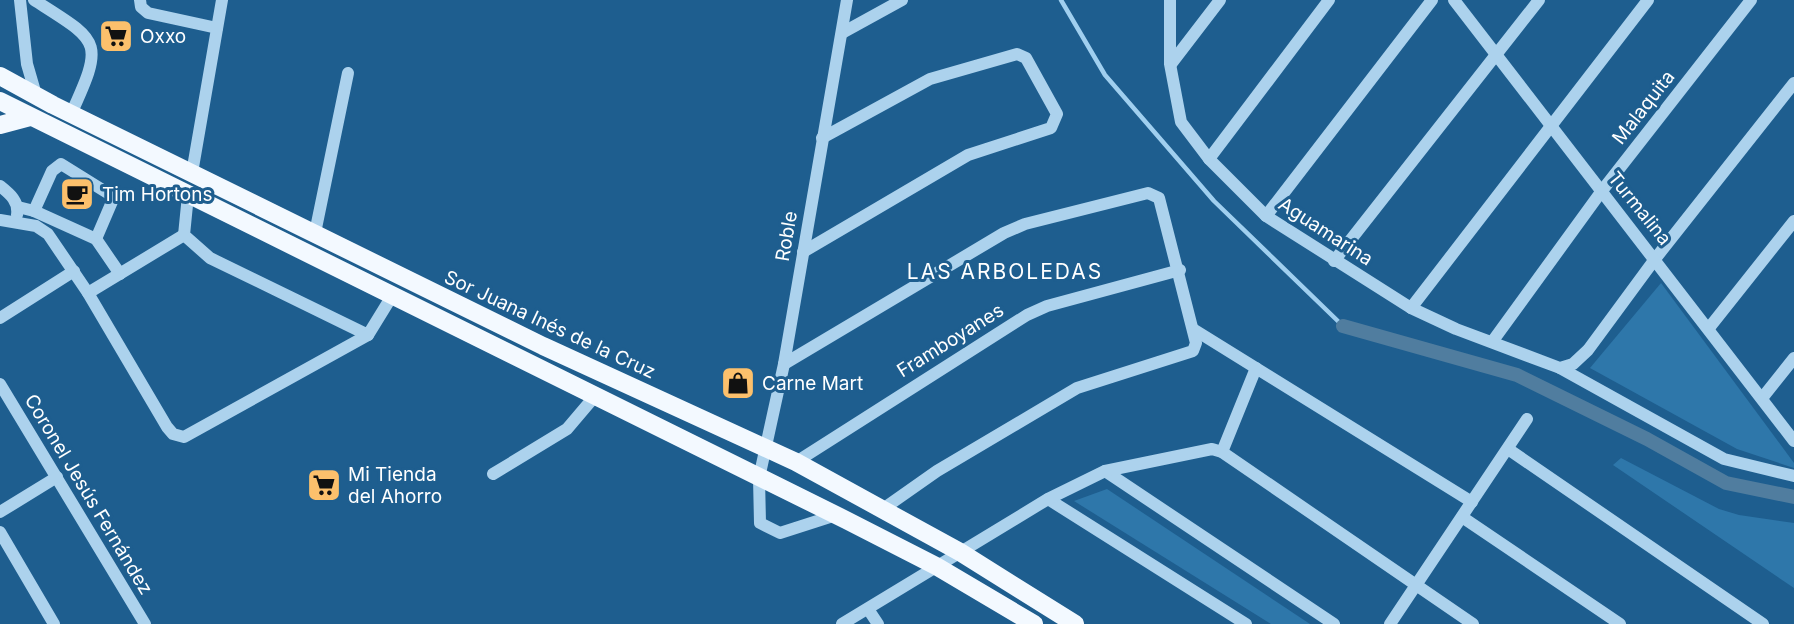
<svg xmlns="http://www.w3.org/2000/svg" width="1794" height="624" viewBox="0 0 1794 624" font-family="Inter,sans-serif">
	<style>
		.green { fill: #2e77aa }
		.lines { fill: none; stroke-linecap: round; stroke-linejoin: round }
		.stream { stroke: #a0cfef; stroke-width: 4.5 }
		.canal { stroke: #507d9f; stroke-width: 14 }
		.minor { stroke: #acd2ed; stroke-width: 12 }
		.major { stroke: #f3f9ff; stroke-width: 18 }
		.labels { text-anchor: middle; stroke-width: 6; stroke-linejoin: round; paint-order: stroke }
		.poi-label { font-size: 19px; fill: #fff; stroke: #1e5e8f; text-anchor: start }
		.street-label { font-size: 19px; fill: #fff; stroke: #1e5e8f }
		.neighbourhood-label { font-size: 21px; letter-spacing: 2px; fill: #fff; stroke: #1e5e8f }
	</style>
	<rect width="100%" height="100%" fill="#1e5e8f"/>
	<g class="green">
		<polygon points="1661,283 1794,463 1794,468 1737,449 1590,368"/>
		<polygon points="1621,458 1719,509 1739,515 1794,523 1794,588 1613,465"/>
		<polygon points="1107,489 1310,624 1271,624 1074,501"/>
	</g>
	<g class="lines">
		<polyline class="stream" points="1061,0 1105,75 1214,201 1343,326"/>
		<polyline class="canal" points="1343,326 1517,375 1647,439 1726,483 1794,497"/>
		<g class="minor">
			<polyline points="20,0 27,64 36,95"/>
			<path d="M34 0C100 42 105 40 71 114"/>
			<polyline points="140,0 141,7 148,13 217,28"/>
			<polyline points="1170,0 1170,64 1181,122 1209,159 1266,216 1411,308 1456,329 1560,368 1573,364 1588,350 1655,259 1794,83"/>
			<polyline points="1454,0 1794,441"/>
			<polyline points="842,33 902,0"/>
			<polyline points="1171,64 1220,0"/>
			<polyline points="1209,159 1329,0"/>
			<polyline points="192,173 222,0"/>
			<path d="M0 186C10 194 19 201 17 215"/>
			<polyline points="188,195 184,235 210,258 368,335 392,296"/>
			<polyline points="18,207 34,211 96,239 120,274"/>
			<polyline points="34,211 52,171 61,164 114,197 96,239"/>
			<polyline points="1266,216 1432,0"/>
			<polyline points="0,220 36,226 48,234 88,293 167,427 173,434 184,437 368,335"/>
			<polyline points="315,233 348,73"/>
			<polyline points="803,252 968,155 1051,128 1057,114 1026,58 1017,54 930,79 822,138"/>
			<polyline points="1334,261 1539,0"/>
			<polyline points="88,293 184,235"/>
			<polyline points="1411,308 1648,0"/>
			<polyline points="0,318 74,271"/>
			<polyline points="1709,328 1794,221"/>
			<polyline points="1193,329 1472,502"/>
			<polyline points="1492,342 1601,192 1751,0"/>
			<polyline points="784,364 1004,233 1025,224 1148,193 1159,198 1196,343 1193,351 1077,388 937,471 883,509"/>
			<polyline points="1560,368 1724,459 1794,476"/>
			<polyline points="0,384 145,624"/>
			<polyline points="1763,397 1794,358"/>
			<polyline points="1508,449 1763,624"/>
			<polyline points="1222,452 1256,368"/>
			<polyline points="796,462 1027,315 1047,306 1180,270"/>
			<polyline points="1105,471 1334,624"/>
			<polyline points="493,474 567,429 595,396"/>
			<polyline points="1048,499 1246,624"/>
			<polyline points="0,512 57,477"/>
			<polyline points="836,515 780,533 760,523 759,478 784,364 847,0"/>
			<polyline points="1462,517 1620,624"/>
			<polyline points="0,532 54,624"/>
			<polyline points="868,609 878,624"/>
			<polyline points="842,624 1048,499 1105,471 1212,449 1222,452 1473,624"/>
			<polyline points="1390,624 1527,419"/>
		</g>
		<g class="major">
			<polyline points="0,76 53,105 543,346 796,462 960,552 1075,624"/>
			<polyline points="0,101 846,520 936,566 1034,624"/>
			<polyline points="0,125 30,117"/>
		</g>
	</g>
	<defs>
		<g id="supermarket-square" transform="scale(1.75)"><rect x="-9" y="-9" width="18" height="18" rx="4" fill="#fcc06c" stroke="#1e5e8f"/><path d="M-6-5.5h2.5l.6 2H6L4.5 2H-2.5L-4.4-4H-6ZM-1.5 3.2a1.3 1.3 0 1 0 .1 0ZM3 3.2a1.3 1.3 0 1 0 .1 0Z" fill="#111"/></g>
		<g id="cafe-square" transform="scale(1.75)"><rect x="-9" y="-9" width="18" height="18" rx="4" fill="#fcc06c" stroke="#1e5e8f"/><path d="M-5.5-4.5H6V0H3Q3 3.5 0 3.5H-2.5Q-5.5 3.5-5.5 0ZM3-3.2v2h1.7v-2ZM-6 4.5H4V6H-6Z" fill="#111"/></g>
		<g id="shop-square" transform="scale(1.75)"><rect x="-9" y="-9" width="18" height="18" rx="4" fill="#fcc06c" stroke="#1e5e8f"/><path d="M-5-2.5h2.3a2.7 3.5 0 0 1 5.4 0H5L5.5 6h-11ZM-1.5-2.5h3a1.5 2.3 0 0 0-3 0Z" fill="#111"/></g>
	</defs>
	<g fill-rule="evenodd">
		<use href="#supermarket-square" x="116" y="36"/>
		<use href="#cafe-square" x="77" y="194"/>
		<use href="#shop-square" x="738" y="383"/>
		<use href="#supermarket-square" x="324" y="485"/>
	</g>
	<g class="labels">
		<g class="poi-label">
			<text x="140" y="43">Oxxo</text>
			<text x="102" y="201">Tim Hortons</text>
			<text x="762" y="390">Carne Mart</text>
			<text x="348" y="481">Mi Tienda<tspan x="348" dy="22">del Ahorro</tspan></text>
		</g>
		<g class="street-label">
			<text transform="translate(1643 107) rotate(-52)" y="7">Malaquita</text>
			<text transform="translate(1640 208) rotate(51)" y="7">Turmalina</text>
			<text transform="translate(1326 231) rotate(33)" y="7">Aguamarina</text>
			<text transform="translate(786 236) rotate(-80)" y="7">Roble</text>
			<text transform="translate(550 324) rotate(25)" y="7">Sor Juana Inés de la Cruz</text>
			<text transform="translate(950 340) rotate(-32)" y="7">Framboyanes</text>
			<text transform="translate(89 494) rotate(59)" y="7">Coronel Jesús Fernández</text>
		</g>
		<g class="neighbourhood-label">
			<text x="1005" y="279">LAS ARBOLEDAS</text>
		</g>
	</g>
</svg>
